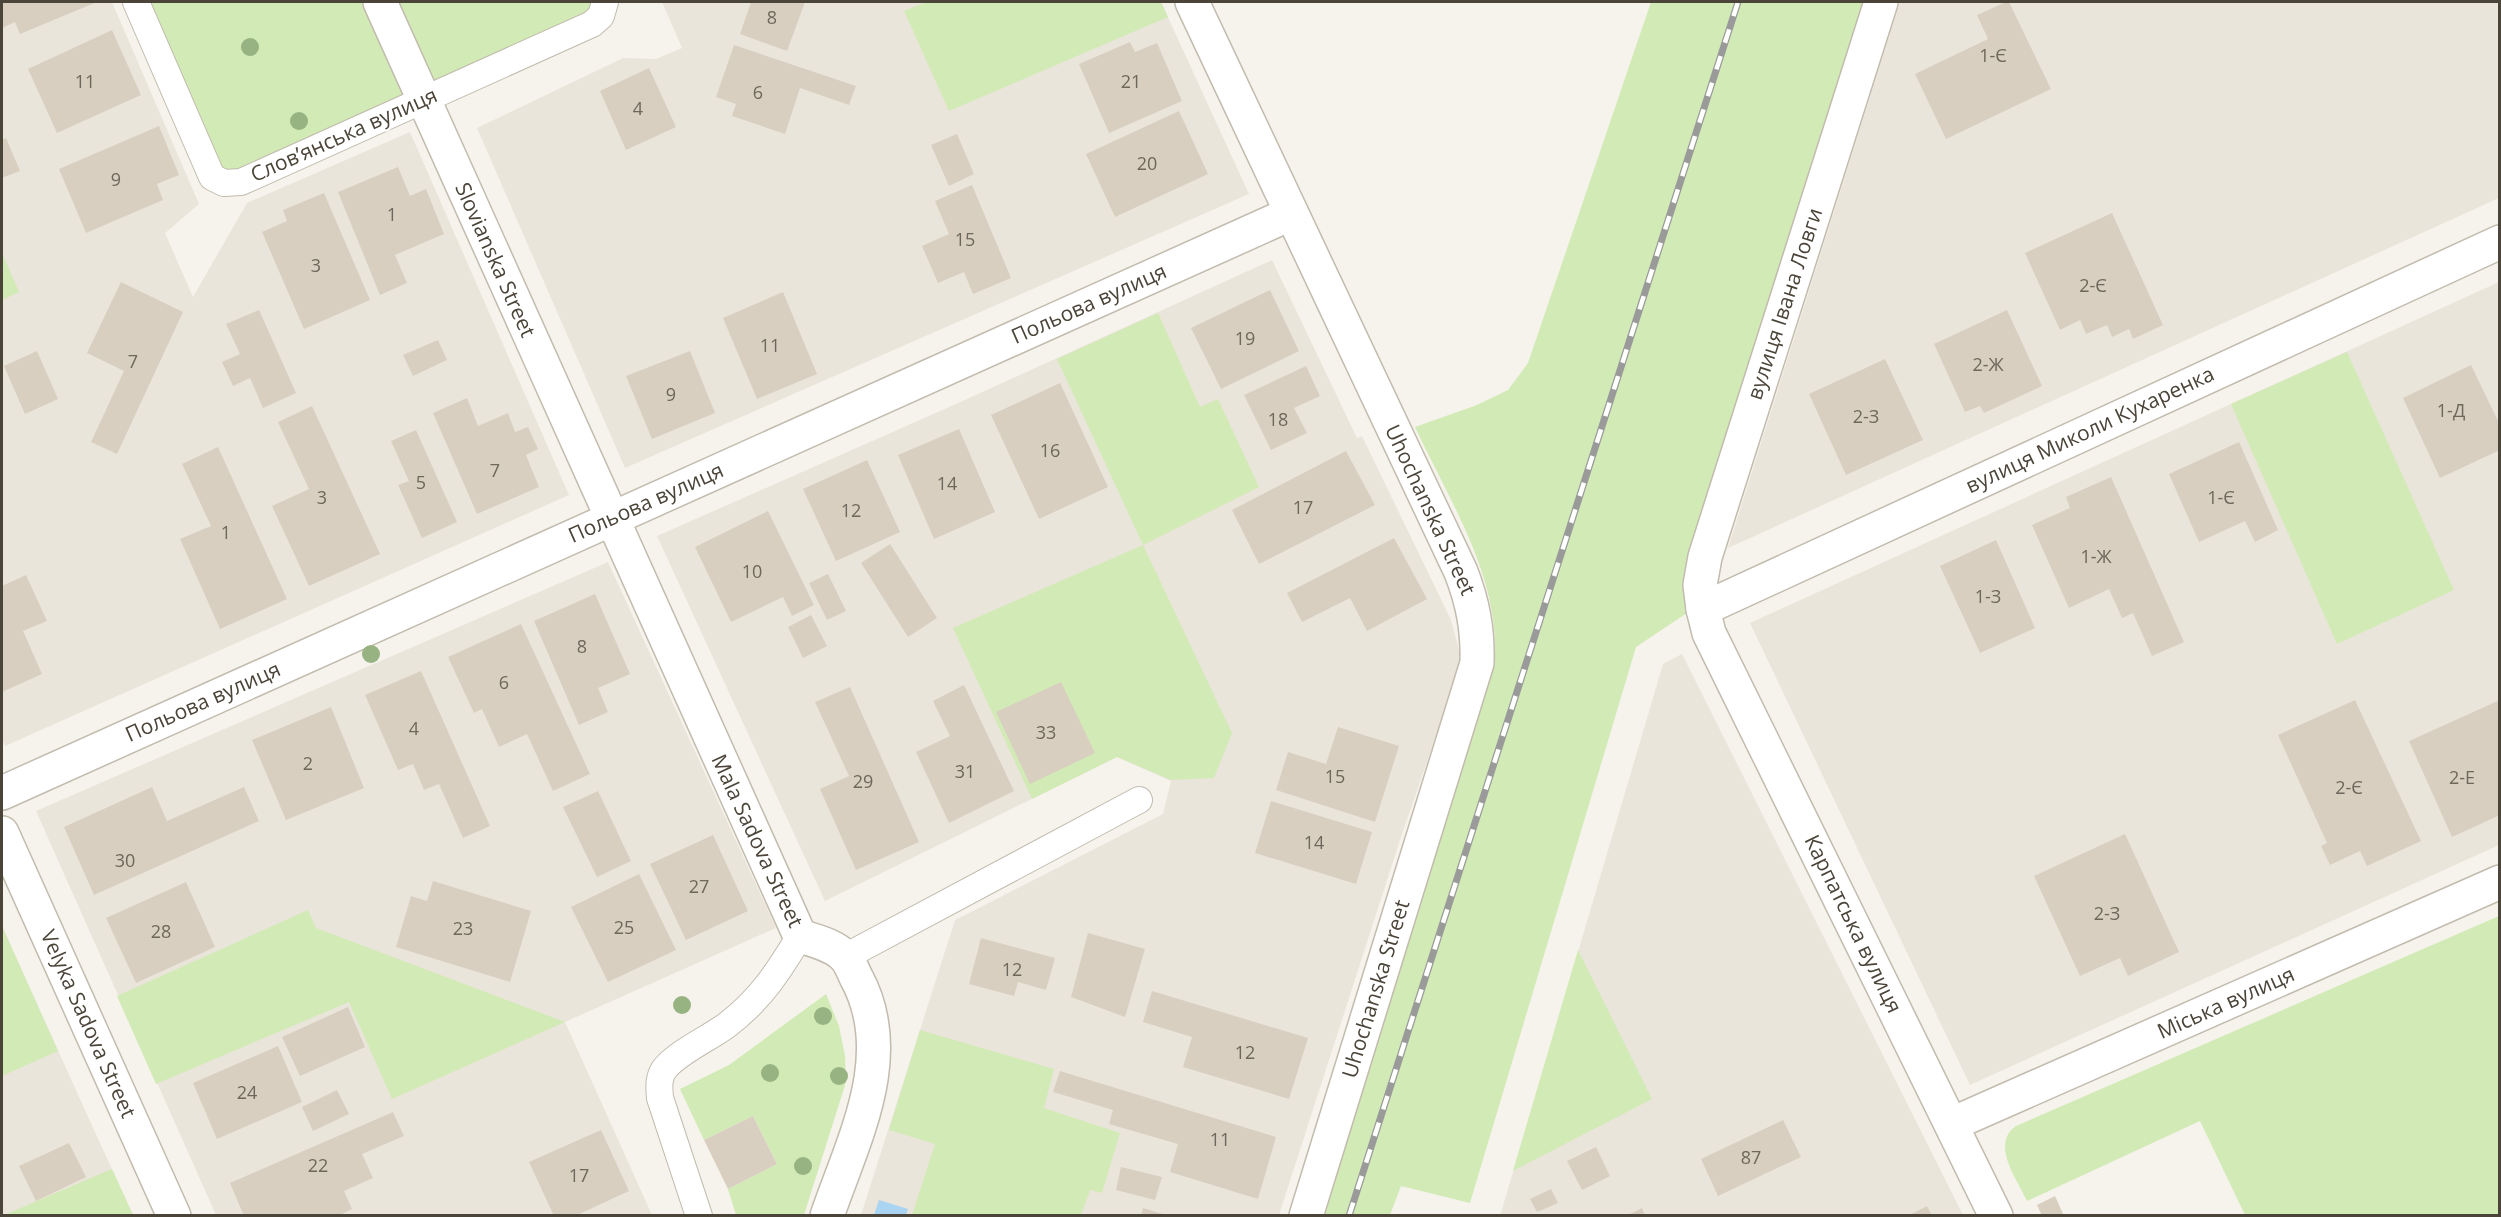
<svg xmlns="http://www.w3.org/2000/svg" width="2501" height="1217" viewBox="0 0 2501 1217" font-family="'Open Sans',sans-serif">
	<style>
		.residential { fill: #eae5da }
		.green { fill: #d2eab5 }
		.water { fill: #a9d4f2 }
		.building { fill: #d8cfc1 }
		.lines { fill: none; stroke-linecap: round; stroke-linejoin: round }
		.lane-casing { stroke: #c2bbae; stroke-width: 28 }
		.street-casing { stroke: #c2bbae; stroke-width: 36 }
		.lane { stroke: #fff; stroke-width: 26 }
		.street { stroke: #fff; stroke-width: 33 }
		.rail-casing { stroke: #9a9a9a; stroke-width: 7 }
		.rail { stroke: #fff; stroke-width: 4.5; stroke-dasharray: 14; stroke-linecap: butt }
		.tree { fill: #97b381 }
		.labels { text-anchor: middle; stroke-width: 4.5; stroke-linejoin: round; paint-order: stroke }
		.number-label { font-size: 18px; fill: #6e675b }
		.street-label { font-size: 21px; fill: #4b4439; stroke: #fff }
	</style>
	<rect width="100%" height="100%" fill="#f6f3ec"/>
	<g class="residential">
		<polygon points="2,2 112,2 199,204 165,233 193,297 247,203 410,132 569,495 5,746 2,738"/>
		<polygon points="662,2 1161,2 1249,194 625,468 477,128 623,58 656,59 682,48"/>
		<polygon points="1900,2 2499,2 2499,198 1728,548"/>
		<polygon points="1272,260 1357,438 1362,436 1451,620 1460,654 1457,675 1401,837 1279,1215 861,1215 955,920 1163,814 1171,781 1117,757 825,901 657,536 956,404"/>
		<polygon points="2499,282 2499,845 1970,1085 1750,623"/>
		<polygon points="608,562 776,928 565,1022 652,1215 216,1215 36,811"/>
		<polygon points="1682,654 1963,1215 1500,1216 1663,664"/>
		<polygon points="2,926 84,1108 133,1215 2,1215"/>
	</g>
	<g class="green">
		<polygon points="136,2 605,2 605,8 224,183"/>
		<polygon points="926,2 1161,2 1168,17 949,111 904,11"/>
		<path d="M1651 2H1868L1687 582V613L1636 647 1470 1203 1401 1186 1390 1215 1317 1216 1495 652C1497 572 1448 498 1415 427L1477 405 1508 390 1528 363Z"/>
		<polygon points="2,253 19,292 2,300"/>
		<polygon points="1158,313 1200,407 1218,399 1259,487 1143,545 1232,733 1214,778 1171,780 1117,757 1032,799 953,628 1143,545 1057,359"/>
		<polygon points="2347,352 2454,590 2337,644 2231,404"/>
		<polygon points="308,910 316,928 565,1022 392,1099 349,1002 156,1084 117,996"/>
		<path d="M2499 916V1215H2245L2200 1121 2027 1201C2017 1179 1990 1144 2016 1126Z"/>
		<polygon points="2,926 58,1051 2,1076"/>
		<polygon points="1578,950 1652,1099 1513,1171"/>
		<polygon points="826,994 839,1026 845,1056 846,1082 804,1215 736,1215 728,1189 777,1164 753,1116 704,1140 680,1089 729,1065"/>
		<polygon points="920,1030 1054,1069 1044,1108 1120,1133 1102,1193 1090,1190 1081,1215 912,1215 935,1144 889,1130"/>
		<polygon points="112,1169 133,1215 4,1215"/>
	</g>
	<polygon class="water" points="879,1200 908,1209 906,1215 874,1215"/>
	<g class="building">
		<polygon points="2,2 97,2 20,34 15,22 2,28"/>
		<polygon points="751,2 805,2 787,51 740,34"/>
		<polygon points="2006,2 2009,2 2051,89 1946,139 1915,74 1988,39 1977,15"/>
		<polygon points="112,30 141,95 57,133 28,69"/>
		<polygon points="1130,42 1135,52 1157,43 1182,101 1109,133 1079,64"/>
		<polygon points="734,45 856,86 849,105 800,88 785,134 732,116 736,104 716,97"/>
		<polygon points="649,68 676,127 626,150 600,91"/>
		<polygon points="1179,111 1208,174 1115,217 1086,154"/>
		<polygon points="159,126 179,175 157,184 163,200 86,233 59,169"/>
		<polygon points="957,134 974,174 949,186 931,145"/>
		<polygon points="6,138 20,171 2,178 2,140"/>
		<polygon points="398,167 410,196 426,189 444,234 395,255 407,283 380,295 338,192"/>
		<polygon points="972,185 1011,278 973,294 964,272 938,283 922,246 949,234 935,201"/>
		<polygon points="324,193 370,300 304,329 262,232 287,221 283,210"/>
		<polygon points="2112,213 2163,325 2133,339 2129,329 2112,337 2107,325 2086,334 2080,320 2060,330 2025,253"/>
		<polygon points="121,282 183,312 117,454 91,442 124,371 87,353"/>
		<polygon points="1270,290 1299,351 1221,389 1191,328"/>
		<polygon points="783,292 817,374 757,399 723,318"/>
		<polygon points="259,310 296,393 263,408 250,378 233,386 222,362 240,354 226,324"/>
		<polygon points="2007,310 2042,386 1984,413 1980,406 1965,412 1934,344"/>
		<polygon points="438,340 447,360 413,376 403,355"/>
		<polygon points="37,351 58,399 25,414 4,366"/>
		<polygon points="690,351 715,413 652,439 626,376"/>
		<polygon points="1885,359 1923,440 1846,475 1809,394"/>
		<polygon points="2471,365 2500,425 2500,450 2440,478 2403,398"/>
		<polygon points="1306,366 1320,396 1294,408 1307,433 1271,450 1244,395"/>
		<polygon points="1060,383 1108,487 1039,519 991,415"/>
		<polygon points="467,398 478,426 508,413 515,432 528,427 538,449 526,455 539,487 477,514 433,413"/>
		<polygon points="312,406 380,554 309,586 272,506 309,489 278,422"/>
		<polygon points="959,429 995,512 934,539 898,455"/>
		<polygon points="416,430 457,522 422,538 398,485 409,481 391,441"/>
		<polygon points="2239,442 2278,530 2255,542 2245,521 2199,542 2169,474"/>
		<polygon points="218,447 287,599 220,629 180,539 211,526 182,464"/>
		<polygon points="1346,451 1375,505 1259,564 1232,510"/>
		<polygon points="867,460 900,532 836,561 803,489"/>
		<polygon points="2111,477 2184,642 2152,656 2133,613 2122,618 2109,589 2069,608 2032,525 2070,508 2066,497"/>
		<polygon points="768,511 814,605 792,616 783,597 731,622 695,547"/>
		<polygon points="1394,538 1427,599 1367,631 1350,598 1302,622 1287,593"/>
		<polygon points="1996,540 2035,628 1980,653 1940,566"/>
		<polygon points="890,544 937,618 908,637 861,563"/>
		<polygon points="828,574 846,611 827,620 809,583"/>
		<polygon points="26,575 47,621 23,631 42,674 2,692 2,586"/>
		<polygon points="595,594 630,674 598,688 608,712 579,725 534,621"/>
		<polygon points="811,615 827,646 803,658 788,627"/>
		<polygon points="521,624 590,774 553,791 527,734 499,747 482,709 474,713 448,657"/>
		<polygon points="421,671 490,826 463,838 439,784 424,790 413,764 398,770 365,695"/>
		<polygon points="1061,682 1095,753 1030,784 996,712"/>
		<polygon points="964,685 1014,791 949,823 916,752 950,736 933,701"/>
		<polygon points="850,687 919,842 856,870 820,789 849,776 815,702"/>
		<polygon points="2355,700 2421,841 2367,866 2360,851 2330,865 2321,846 2327,843 2278,735"/>
		<polygon points="2500,700 2500,815 2452,837 2409,741"/>
		<polygon points="331,707 364,788 286,820 252,740"/>
		<polygon points="1338,727 1399,746 1375,822 1276,790 1288,752 1326,764"/>
		<polygon points="152,787 167,821 244,787 259,821 94,895 64,827"/>
		<polygon points="598,791 631,861 597,877 563,807"/>
		<polygon points="1271,801 1372,832 1356,884 1255,853"/>
		<polygon points="2125,834 2179,952 2128,976 2120,958 2080,976 2034,876"/>
		<polygon points="713,835 748,911 686,940 650,864"/>
		<polygon points="639,874 676,950 608,982 571,907"/>
		<polygon points="433,881 531,911 510,982 396,947 411,896 427,901"/>
		<polygon points="186,882 215,947 136,983 106,918"/>
		<polygon points="1088,933 1145,949 1125,1017 1071,997"/>
		<polygon points="981,938 1055,958 1046,990 1018,982 1014,996 969,984"/>
		<polygon points="1152,991 1308,1038 1289,1099 1183,1067 1192,1037 1143,1022"/>
		<polygon points="348,1007 365,1047 300,1076 282,1037"/>
		<polygon points="278,1046 302,1102 217,1139 193,1083"/>
		<polygon points="1060,1071 1276,1137 1258,1199 1170,1172 1178,1144 1109,1124 1113,1110 1053,1092"/>
		<polygon points="337,1090 349,1114 313,1131 302,1107"/>
		<polygon points="393,1112 404,1136 362,1154 373,1178 344,1191 352,1209 338,1216 244,1216 230,1183"/>
		<polygon points="753,1116 777,1164 728,1189 704,1140"/>
		<polygon points="1783,1120 1801,1157 1718,1196 1701,1159"/>
		<polygon points="601,1130 629,1191 575,1216 554,1216 529,1162"/>
		<polygon points="69,1143 86,1177 36,1201 19,1166"/>
		<polygon points="1596,1147 1610,1176 1582,1190 1567,1161"/>
		<polygon points="1121,1167 1162,1177 1155,1200 1116,1190"/>
		<polygon points="1551,1189 1558,1203 1537,1212 1530,1199"/>
		<polygon points="2055,1196 2064,1216 2042,1216 2037,1205"/>
		<polygon points="1927,1206 1932,1216 1908,1216"/>
		<polygon points="1143,1208 1166,1215 1166,1216 1141,1216"/>
		<polygon points="1642,1208 1645,1216 1626,1216"/>
	</g>
	<g class="lines">
		<g class="lane-casing">
			<g id="lane">
				<polyline points="136,2 212,177 224,183 241,182 592,24 601,16 605,2"/>
				<polyline points="845,957 1139,800"/>
				<path d="M699 1216 660 1098C659 1087 658 1076 666 1067 682 1050 708 1039 727 1025 761 999 778 972 800 936"/>
			</g>
		</g>
		<g class="street-casing">
			<g id="street">
				<path d="M380 2 800 936C815 941 834 945 845 957 850 962 853 971 856 977 899 1055 853 1140 827 1216"/>
				<path d="M1192 2 1461 572C1473 603 1478 630 1477 663L1306 1216"/>
				<polyline points="1703,609 1700,585 1705,557 1881,2"/>
				<polyline points="2,793 1290,214"/>
				<polyline points="2,833 174,1216"/>
				<polyline points="1952,1124 2500,882"/>
				<polyline points="1996,1216 1709,633 1703,609 2500,242"/>
			</g>
		</g>
		<use href="#lane" class="lane"/>
		<use href="#street" class="street"/>
		<g class="rail-casing">
			<polyline id="rail" points="1349,1216 1738,2"/>
		</g>
		<use href="#rail" class="rail"/>
	</g>
	<g class="tree">
		<circle cx="250" cy="47" r="9"/>
		<circle cx="299" cy="121" r="9"/>
		<circle cx="371" cy="654" r="9"/>
		<circle cx="682" cy="1005" r="9"/>
		<circle cx="823" cy="1016" r="9"/>
		<circle cx="770" cy="1073" r="9"/>
		<circle cx="839" cy="1076" r="9"/>
		<circle cx="803" cy="1166" r="9"/>
	</g>
	<g class="labels">
		<g class="number-label">
			<text x="772" y="24">8</text>
			<text x="1993" y="62">1-Є</text>
			<text x="85" y="88">11</text>
			<text x="1131" y="88">21</text>
			<text x="758" y="99">6</text>
			<text x="638" y="115">4</text>
			<text x="1147" y="170">20</text>
			<text x="116" y="186">9</text>
			<text x="392" y="221">1</text>
			<text x="965" y="246">15</text>
			<text x="316" y="272">3</text>
			<text x="2093" y="292">2-Є</text>
			<text x="1245" y="345">19</text>
			<text x="770" y="352">11</text>
			<text x="133" y="368">7</text>
			<text x="1988" y="371">2-Ж</text>
			<text x="671" y="401">9</text>
			<text x="2451" y="417">1-Д</text>
			<text x="1866" y="423">2-З</text>
			<text x="1278" y="426">18</text>
			<text x="1050" y="457">16</text>
			<text x="495" y="477">7</text>
			<text x="421" y="489">5</text>
			<text x="947" y="490">14</text>
			<text x="322" y="504">3</text>
			<text x="2221" y="504">1-Є</text>
			<text x="1303" y="514">17</text>
			<text x="851" y="517">12</text>
			<text x="226" y="539">1</text>
			<text x="2096" y="563">1-Ж</text>
			<text x="752" y="578">10</text>
			<text x="1988" y="603">1-З</text>
			<text x="582" y="653">8</text>
			<text x="504" y="689">6</text>
			<text x="414" y="735">4</text>
			<text x="1046" y="739">33</text>
			<text x="308" y="770">2</text>
			<text x="965" y="778">31</text>
			<text x="1335" y="783">15</text>
			<text x="2462" y="784">2-Е</text>
			<text x="863" y="788">29</text>
			<text x="2349" y="794">2-Є</text>
			<text x="1314" y="849">14</text>
			<text x="125" y="867">30</text>
			<text x="699" y="893">27</text>
			<text x="2107" y="920">2-З</text>
			<text x="624" y="934">25</text>
			<text x="463" y="935">23</text>
			<text x="161" y="938">28</text>
			<text x="1012" y="976">12</text>
			<text x="1245" y="1059">12</text>
			<text x="247" y="1099">24</text>
			<text x="1220" y="1146">11</text>
			<text x="1751" y="1164">87</text>
			<text x="318" y="1172">22</text>
			<text x="579" y="1182">17</text>
		</g>
		<g class="street-label">
			<text transform="translate(344 135) rotate(-24)" y="7">Словʼянська вулиця</text>
			<text transform="translate(495 260) rotate(66)" y="7">Slovianska Street</text>
			<text transform="translate(1089 304) rotate(-24)" y="7">Польова вулиця</text>
			<text transform="translate(1785 304) rotate(-72)" y="7">вулиця Івана Ловги</text>
			<text transform="translate(2090 430) rotate(-25)" y="7">вулиця Миколи Кухаренка</text>
			<text transform="translate(646 503) rotate(-24)" y="7">Польова вулиця</text>
			<text transform="translate(1430 510) rotate(65)" y="7">Uhochanska Street</text>
			<text transform="translate(203 702) rotate(-24)" y="7">Польова вулиця</text>
			<text transform="translate(757 841) rotate(65)" y="7">Mala Sadova Street</text>
			<text transform="translate(1853 924) rotate(64)" y="7">Карпатська вулиця</text>
			<text transform="translate(1376 989) rotate(-73)" y="7">Uhochanska Street</text>
			<text transform="translate(2226 1003) rotate(-24)" y="7">Міська вулиця</text>
			<text transform="translate(88 1024) rotate(66)" y="7">Velyka Sadova Street</text>
		</g>
	</g>
	<rect width="2501" height="1217" fill="none" stroke="#4b4439" stroke-width="6"/>
</svg>
